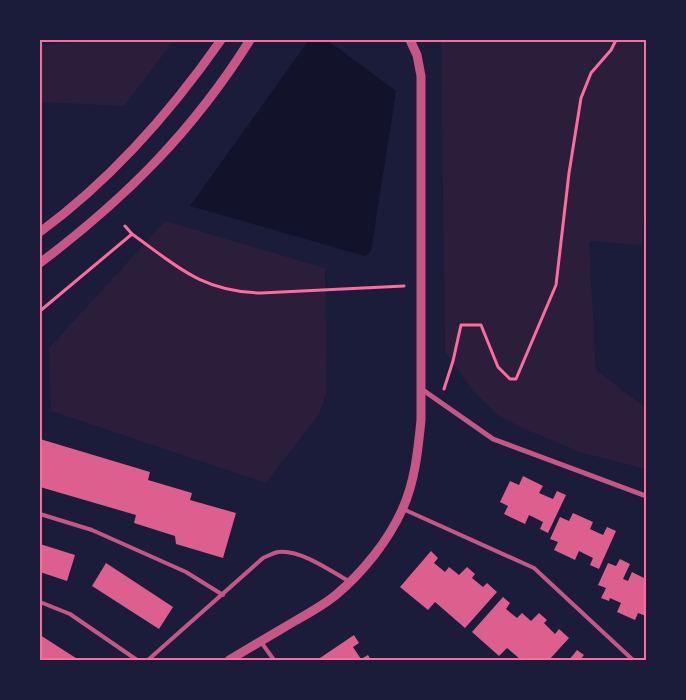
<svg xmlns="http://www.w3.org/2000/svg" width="686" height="700" viewBox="0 0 686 700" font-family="'Varela Round',sans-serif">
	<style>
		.green { fill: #2a1e3b }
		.water { fill: #12122b }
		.building { fill: #dd5f8e }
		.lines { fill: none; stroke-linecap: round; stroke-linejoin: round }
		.path { stroke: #ff6b9d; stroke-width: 3 }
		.service { stroke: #c65784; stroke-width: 4 }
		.minor { stroke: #c65784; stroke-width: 5 }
		.tertiary { stroke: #c65784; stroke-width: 9 }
		.neatline { fill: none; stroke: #ff6b9d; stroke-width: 2 }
	</style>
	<rect width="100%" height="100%" fill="#1b1b3a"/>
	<g class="green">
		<polygon points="122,40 174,40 124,106 40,102 40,45"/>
		<polygon points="441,40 646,40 646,164 642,245 589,241 596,370 646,408 646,469 583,453 529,431 498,415 473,391 445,352"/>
		<polygon points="165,221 325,268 327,390 319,414 266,483 51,411 49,348"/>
	</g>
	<polygon class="water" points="309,40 327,40 396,91 371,251 365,256 190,206"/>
	<g class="building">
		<polygon points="40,439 150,472 148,480 192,493 190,500 236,513 223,558 176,544 175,536 134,523 136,515 40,487"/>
		<polygon points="523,476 543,486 539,493 553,499 557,491 566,495 548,533 540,529 543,522 529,515 525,524 504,514 508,506 500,502 510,481 519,485"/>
		<polygon points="573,513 593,522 590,529 603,535 607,527 616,531 599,569 590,565 593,558 579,551 575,560 554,550 558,542 550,539 560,517 569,521"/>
		<polygon points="40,544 75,555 67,581 40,572"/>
		<polygon points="431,551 438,558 434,563 445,572 449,567 459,575 467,567 475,574 472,578 483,587 487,583 497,592 465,628 435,602 428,610 400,587"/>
		<polygon points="620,559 630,564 623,579 628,581 632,572 646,579 646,616 638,613 635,620 617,612 621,603 610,598 609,601 601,598 606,588 598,585 608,563 616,566"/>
		<polygon points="106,563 173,607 159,629 92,586"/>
		<polygon points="503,597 510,603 506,609 517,618 522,613 531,621 539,613 547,620 544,623 555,634 559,629 569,638 549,660 521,660 507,648 499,656 472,632"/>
		<polygon points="40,635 79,660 40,660"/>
		<polygon points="354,635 359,643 353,647 361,659 368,655 371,660 317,660"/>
		<polygon points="577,650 584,655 580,660 569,660"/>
	</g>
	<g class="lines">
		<g class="path">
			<path d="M125 226 132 234C177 266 202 292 261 293L404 286"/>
			<polyline points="40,311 132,234"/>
			<polyline points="444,389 453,361 461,325 481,325 498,367 510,379 516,379 556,285 569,173 581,98 591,73 611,50 616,40"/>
		</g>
		<g class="service">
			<polyline points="403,509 534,568 633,660"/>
			<polyline points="40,514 92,530 186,572 223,595"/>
			<polyline points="40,602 70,614 137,660"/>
			<polyline points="261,642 274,660"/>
			<path d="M148 660 263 558C268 556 273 553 278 552 300 549 331 571 350 582"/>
		</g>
		<polyline class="minor" points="420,388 493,439 646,496"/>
		<g class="tertiary">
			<path d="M40 232C112 179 170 113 221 40"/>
			<path d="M40 263C126 198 193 131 250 40"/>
			<path d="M229 660C251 647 273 634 295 621 309 613 324 605 337 594 363 572 388 541 402 510 415 482 418 450 421 420V76L417 55 410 40"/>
		</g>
	</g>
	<rect width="686" height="700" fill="none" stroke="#1b1b3a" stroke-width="82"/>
	<rect x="41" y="41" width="604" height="618" class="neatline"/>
</svg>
